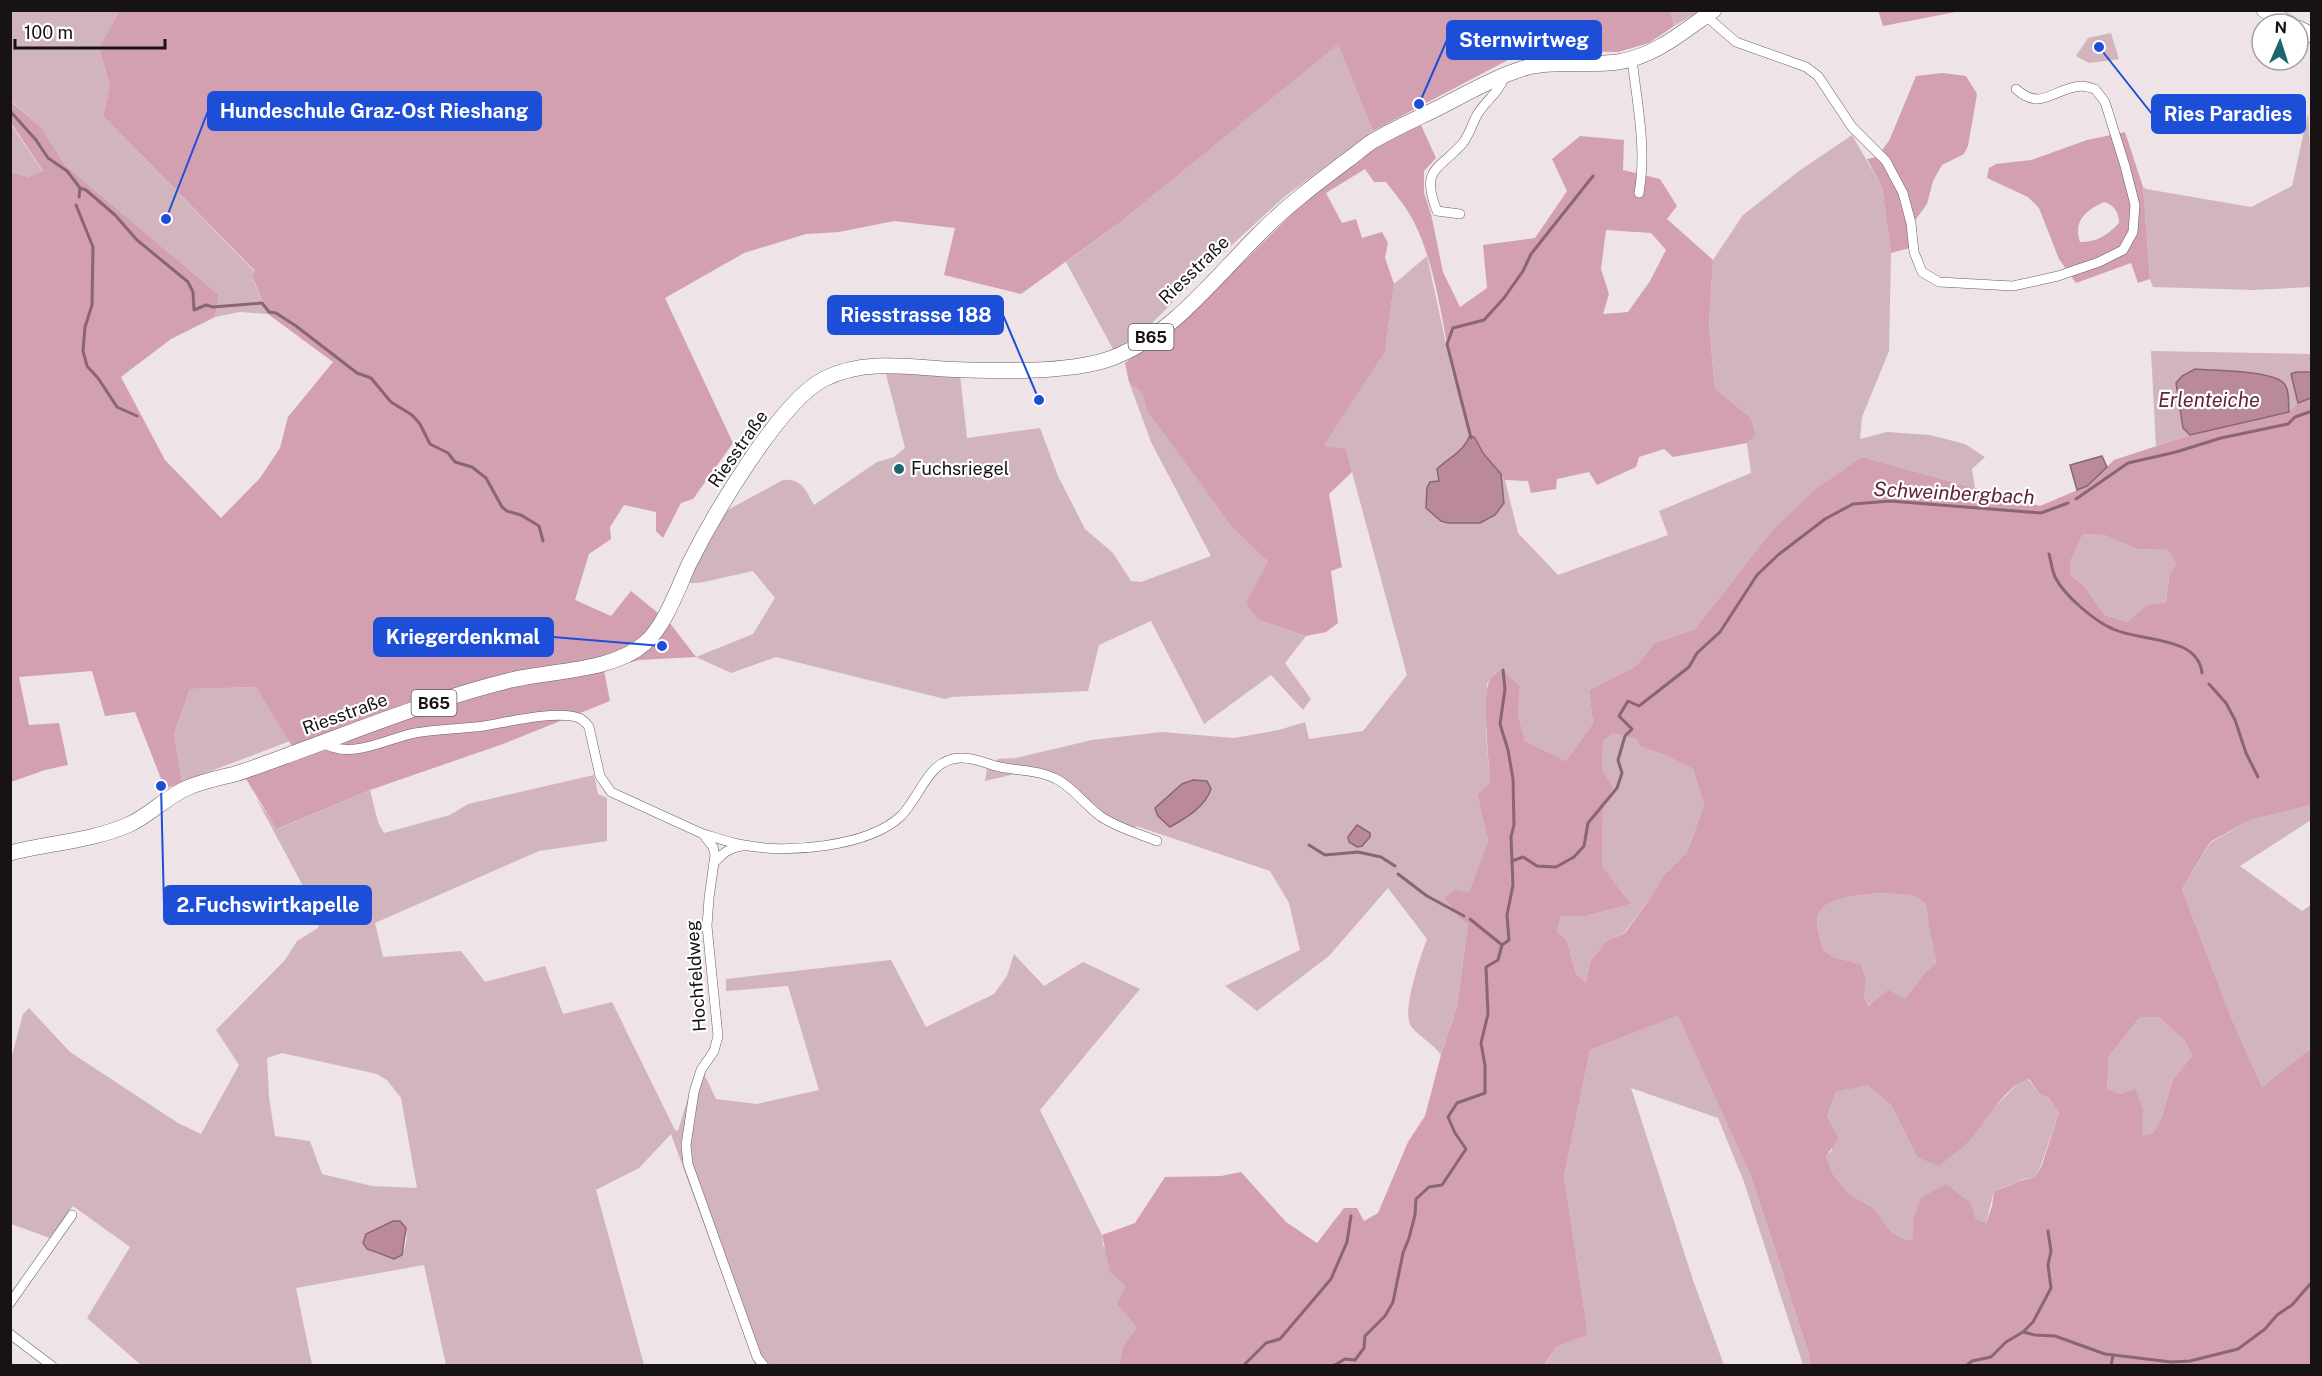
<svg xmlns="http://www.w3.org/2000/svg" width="2322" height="1376" viewBox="0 0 2322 1376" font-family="'Public Sans',sans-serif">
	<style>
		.green { fill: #d2b4bd; fill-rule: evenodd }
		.forest { fill: #d2a0b0; fill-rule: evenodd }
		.water { fill: #ba8a9a; stroke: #896672; stroke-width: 1.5 }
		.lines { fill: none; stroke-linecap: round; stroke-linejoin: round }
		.stream { stroke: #896672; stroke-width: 3 }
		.street-casing { stroke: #696063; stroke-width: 10 }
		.primary-casing { stroke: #696063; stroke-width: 16 }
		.street { stroke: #fff; stroke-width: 9 }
		.primary { stroke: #fff; stroke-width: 15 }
		.poi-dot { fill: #1b6670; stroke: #fff; stroke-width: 2 }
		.labels { text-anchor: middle; stroke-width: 4.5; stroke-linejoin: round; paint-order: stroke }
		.shield { fill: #fff; stroke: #5d5a5a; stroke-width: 1.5 }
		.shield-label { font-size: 16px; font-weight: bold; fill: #171314 }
		.street-label { font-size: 18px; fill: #171314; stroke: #fff }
		.poi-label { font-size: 18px; fill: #171314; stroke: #fff; text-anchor: start }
		.water-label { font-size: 20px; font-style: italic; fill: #5f233c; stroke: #fff }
		.leader { fill: none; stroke: #1d4ed8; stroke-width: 2 }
		.callout-dot { fill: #1d4ed8; stroke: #fff; stroke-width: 2 }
		.callout { fill: #1d4ed8; stroke: #1d4ed8; stroke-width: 2 }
		.callout-label { font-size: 20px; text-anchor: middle; font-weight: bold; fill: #fff }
	</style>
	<rect width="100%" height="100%" fill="#eee3e6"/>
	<g class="green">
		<polygon points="1670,10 1700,11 1674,26"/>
		<polygon points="11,11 119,11 99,48 110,86 103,116 255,272 252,277 268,314 240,312 215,317 219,295 65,165 41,127 11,101"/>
		<polygon points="2111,33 2119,59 2089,63 2076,56 2088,38"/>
		<polygon points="1338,43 1373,131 1284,197 1208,267 1149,326 1114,351 1066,262 1118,224"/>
		<polygon points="2308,113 2310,146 2312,147 2311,287 2253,290 2153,287 2150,279 2143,187 2146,189 2251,207 2292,186"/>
		<polygon points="10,123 43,172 28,177 11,172"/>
		<path d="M1852 135 1882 187 1891 253 1889 351 1862 417 1860 439 1887 432 1930 435 1965 444 1985 457 1972 469 1975 488 1862 457 1770 533 1695 629 1655 643 1636 666 1589 690 1593 723 1566 761 1525 741 1518 714 1520 687 1495 673 1487 684 1486 733 1490 782 1479 795 1488 841 1469 894 1468 923 1457 1007 1441 1055C1433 1043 1419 1037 1411 1026 1401 1012 1421 955 1427 939L1388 888 1329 956 1257 1011 1225 986 1300 950 1289 903 1270 871 1136 826 1126 835 1123 831 1099 822 1064 788 1045 779 1015 774 985 781 987 768 998 759 1016 758 1092 740 1162 732 1234 738 1279 730 1305 722 1309 739 1363 731 1407 675 1346 450 1324 446 1385 352 1394 284 1427 256 1452 371 1469 429 1483 453 1505 480 1518 533 1558 575 1668 535 1659 511 1751 473 1747 443 1756 435 1751 418 1715 389 1709 325 1713 260 1743 215 1799 171Z"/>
		<polygon points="2151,351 2311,354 2311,372 2296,372 2291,374 2298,403 2289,412 2287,388 2195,369 2183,428 2190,435 2156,446"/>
		<path d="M913 373 960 375 967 438 1040 428 1058 476 1085 529 1113 553 1131 581 1141 582 1211 556 1151 442 1129 382 1143 394 1148 410 1232 527 1268 562 1259 620 1306 636 1285 663 1311 699 1303 710 1271 675 1204 724 1151 621 1099 645 1088 691 951 697 945 699 776 657 731 673 696 657 753 634 775 598 753 571 699 583H687L726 511 783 480C802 478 806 491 814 505L877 462 894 457 905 448 886 374Z"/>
		<polygon points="2083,534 2104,535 2137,549 2169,550 2176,563 2169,576 2166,602 2147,605 2127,622 2105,615 2084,586 2070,575 2070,562"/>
		<polygon points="256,687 290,741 182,782 174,734 190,689"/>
		<polygon points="1613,733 1636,739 1641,747 1663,754 1693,769 1704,805 1687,852 1665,874 1651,897 1624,933 1607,941 1586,983 1576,974 1567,941 1557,931 1561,916 1586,916 1631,904 1602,866 1603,809 1613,787 1602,769 1603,741"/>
		<path d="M594 775 598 794 607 798V841L539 851 375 923 383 957 461 951 485 982 545 966 563 1014 612 1002 675 1130 678 1131 692 1084 700 1065 716 1099 757 1104 819 1090 788 986 726 991V979L891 960 926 1027 994 994 1007 976 1014 954 1044 986 1083 962 1140 989 1040 1110 1102 1235 1103 1245 1127 1286 1137 1327 1123 1346 1119 1365H755L671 1134 639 1168 596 1190 644 1365H446L424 1265 296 1288 312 1365H141L87 1318 130 1247 73 1206 50 1238 11 1224V1059L23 1014 29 1008 70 1052 178 1123 201 1134 239 1065 216 1030 285 960 297 941 318 928 320 918 256 798 278 829 370 790 378 822 384 833 450 815 468 804ZM282 1053 377 1074 387 1080 401 1098 417 1188 372 1186 322 1174 310 1141 275 1136 269 1097 267 1058ZM396 1220C411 1225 408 1247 400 1257 388 1260 373 1253 364 1246L363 1240 369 1232Z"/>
		<polygon points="2311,805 2311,820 2240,866 2302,911 2311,905 2311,1050 2307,1051 2262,1087 2230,1015 2182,889 2210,843 2250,820"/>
		<path d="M1876 893 1912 895 1925 903C1929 915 1929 922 1930 933 1932 943 1935 952 1936 963L1924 974 1905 999 1870 1006 1864 999 1866 980 1861 964 1833 957 1823 950C1821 941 1817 931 1817 922 1817 896 1857 897 1876 893Z"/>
		<polygon points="1679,1014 1751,1176 1808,1351 1810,1365 1803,1365 1744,1182 1718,1118 1631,1088 1693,1280 1724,1365 1544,1366 1556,1347 1588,1335 1564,1176 1590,1050"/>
		<polygon points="2140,1017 2159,1017 2185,1041 2192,1056 2172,1081 2162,1117 2153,1133 2141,1135 2143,1110 2121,1094 2107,1089 2109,1056"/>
		<polygon points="2028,1079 2040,1095 2048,1097 2059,1112 2041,1165 2034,1178 2024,1179 1994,1191 1986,1223 1975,1218 1913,1220 1913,1239 1907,1242 1891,1232 1873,1208 1848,1193 1834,1176 1826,1157 1832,1150 1827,1116 1836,1092 1869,1084 1891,1105 1917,1157 1969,1141 1991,1111 2021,1080"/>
	</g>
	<g class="forest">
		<polygon points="1670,10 1674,26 1649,43 1618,52 1527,50 1373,131 1338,44 1118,224 1021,294 944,275 955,228 894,221 839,232 806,234 744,253 665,298 733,443 693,499 681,503 663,538 656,531 656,512 624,505 610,527 611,539 589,554 575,600 611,616 631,591 669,622 696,657 639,660 604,670 610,701 503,744 370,790 277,829 246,779 300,759 256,687 190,689 174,734 182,782 165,789 135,712 105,716 92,671 19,677 29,725 59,723 68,765 45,770 11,782 11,172 28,177 43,171 11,123 10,101 41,127 65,165 219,295 215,317 171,339 121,377 165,460 221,518 260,478 280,448 288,417 333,362 268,314 252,276 255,271 103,116 110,86 99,48 119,11"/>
		<polygon points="1878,10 1961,10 1961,11 1883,26"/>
		<polygon points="1943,73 1966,76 1977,94 1968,146 1964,154 1942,165 1933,181 1927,204 1908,230 1910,248 1891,253 1882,187 1867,159 1877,157 1889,141 1916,76"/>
		<path d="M1421 125 1436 158 1424 171V193L1431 214 1443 272 1460 307 1487 288 1483 245 1535 238 1567 191 1552 159 1580 136 1624 140 1623 170 1660 179 1677 206 1667 219 1713 260 1709 325 1715 389 1751 418 1756 435 1747 443 1673 457 1664 449 1639 457 1636 467 1597 485 1589 472 1557 479 1556 489 1531 493 1528 481 1505 480C1493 462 1476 447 1468 427 1444 363 1444 284 1415 224 1408 209 1396 195 1386 182H1374L1365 169 1326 193 1342 223 1356 219 1362 238 1382 232 1388 243 1385 258 1394 284 1385 352 1324 446 1346 449 1352 472 1329 494 1342 567 1331 571 1338 623 1326 632 1306 636 1259 620 1246 603 1268 562 1232 527 1147 410 1143 394 1129 382 1125 363 1174 326 1225 280 1318 188 1393 137ZM1606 230 1651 233 1666 250 1650 281 1628 312 1603 314 1609 294 1601 269Z"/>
		<path d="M2125 132 2143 187 2150 279 2138 283 2131 263 2076 283 2059 259 2039 208 2028 197 1987 178 1989 168 1996 164 2031 160 2087 140ZM2104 202C2114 205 2119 212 2119 223 2108 235 2097 242 2080 242 2073 221 2086 210 2104 202Z"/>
		<path d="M2311 398V805L2250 820 2210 842 2182 889 2230 1015 2262 1087 2307 1051 2311 1050V1365H1810L1808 1351 1751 1176 1678 1015 1590 1050 1564 1176 1588 1335 1556 1347 1544 1365H1119L1123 1346 1137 1327 1117 1304 1126 1286 1110 1272 1102 1235 1135 1223 1165 1177 1221 1176 1241 1172 1286 1222 1317 1243 1344 1208H1357L1364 1221 1378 1213 1408 1142 1425 1116 1441 1055 1457 1007 1468 923 1459 917 1445 898 1455 890 1469 893 1488 841 1478 795 1490 782C1489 762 1482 697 1489 682 1492 675 1496 673 1503 670L1520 687 1518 714 1525 741 1566 761 1593 723 1589 690 1636 666 1655 643 1695 629 1770 533 1815 490 1862 457 2040 506 2087 486 2114 460 2190 435 2289 412 2298 403ZM2083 534 2104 535 2137 549 2168 550 2176 563 2169 576 2166 602 2147 605 2127 622 2105 615 2084 586 2070 575V562ZM1613 733 1636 739 1641 747 1663 754 1693 769 1704 805 1687 852 1665 874 1651 897 1625 933 1607 941 1591 961 1586 983 1576 974 1567 941 1557 931 1561 916H1586L1631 904 1602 866 1603 809 1613 787 1602 769 1603 741ZM1876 893 1912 895 1925 903C1929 916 1928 922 1930 933 1932 943 1935 952 1936 963L1924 974 1905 999 1888 990 1869 1006 1864 998 1866 980 1861 964 1833 957 1823 950C1821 941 1817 931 1817 922 1817 896 1857 897 1876 893ZM2140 1017H2159L2185 1041 2192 1056 2172 1081 2162 1117 2153 1133 2142 1135 2143 1110 2135 1089 2121 1094 2107 1089 2109 1056ZM2029 1079 2040 1095 2048 1097 2059 1112 2042 1165 2034 1178C2019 1179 2008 1187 1994 1191L1992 1206 1986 1223 1975 1218 1971 1204 1946 1184 1921 1198 1913 1220V1239L1907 1241 1891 1232 1873 1208 1848 1193 1834 1176 1826 1157 1838 1138 1827 1116 1836 1092 1868 1085 1891 1105 1917 1157 1939 1166C1949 1158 1959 1150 1968 1142 1984 1126 2006 1083 2029 1079Z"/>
	</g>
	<g class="water">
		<path d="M2195 369C2214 371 2276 370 2285 385 2290 391 2288 404 2289 412L2190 435 2183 428 2176 383 2182 376Z"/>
		<polygon points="2296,372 2311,372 2311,398 2298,403 2291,374"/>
		<path d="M1470 435 1475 438 1483 453 1501 474 1504 503 1495 515 1480 523H1448L1441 521 1426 508 1427 488 1430 482 1439 481 1437 469C1449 458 1465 450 1470 435Z"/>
		<polygon points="2102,456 2107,467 2087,486 2077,490 2070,465"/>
		<path d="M1193 780 1207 781 1211 789C1205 807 1186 818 1170 827L1158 816 1155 808 1182 784Z"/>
		<polygon points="1357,825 1370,833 1370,837 1362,846 1357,847 1349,842 1348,837"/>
		<polygon points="393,1221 400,1221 406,1228 402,1255 394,1259 367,1249 363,1243 366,1234"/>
	</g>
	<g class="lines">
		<g class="stream">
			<polyline points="10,111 36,140 48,158 67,171 80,188 86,190 115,215 137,240 188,282 193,292 194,310 206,305 213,307 262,303 269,312 276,313 296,326 357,373 371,378 391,402 412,415 420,424 430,444 448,453 455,462 472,467 486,478 502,507 507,511 521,515 539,526 543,541"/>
			<polyline points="79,197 80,188"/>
			<polyline points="76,205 93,247 92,305 85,327 83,351 87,366 98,378 117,407 137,416"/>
			<polyline points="1471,438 1447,344 1453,328 1484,320 1504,298 1523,271 1531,254 1593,176"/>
			<polyline points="2076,499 2128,463 2176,452 2221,438 2288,424 2295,417 2312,411"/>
			<path d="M2049 554C2051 561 2052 570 2055 577 2064 595 2094 621 2113 629 2140 642 2198 635 2202 673"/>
			<polyline points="1503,670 1505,689 1500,724 1508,750 1513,779 1514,825 1511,837 1512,861"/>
			<polyline points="2209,684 2226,703 2235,720 2246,753 2258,777"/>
			<polyline points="1309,845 1325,855 1358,852 1381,857 1395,866"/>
			<polyline points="1398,874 1427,896 1464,916"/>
			<polyline points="1470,919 1502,945"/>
			<polyline points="2024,1331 2033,1322 2051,1288 2048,1265 2051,1251 2048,1231"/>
			<polyline points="1243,1366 1266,1343 1280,1339 1331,1279 1347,1242 1351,1216"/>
			<polyline points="1333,1366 1345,1359 1355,1360 1364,1348 1365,1336 1385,1316 1393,1302 1403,1253 1409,1238 1415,1215 1416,1199 1429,1187 1442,1185 1466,1149 1455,1133 1448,1117 1457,1103 1485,1093 1485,1066 1481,1043 1488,1014 1486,967 1498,960 1502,945 1509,940 1507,915 1513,885 1512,861 1523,857 1537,866 1556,867 1574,857 1584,846 1588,823 1617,788 1622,773 1618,760 1625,736 1632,729 1619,716 1628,701 1639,706 1689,667 1697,653 1720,632 1757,575 1778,555 1825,519 1853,504 1890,501 2041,513 2068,503"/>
			<polyline points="1966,1366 1972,1361 1991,1357 2006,1342 2023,1332 2035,1335 2055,1336 2105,1354 2171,1362 2190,1361 2238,1349 2265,1329 2277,1315 2292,1305 2312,1282"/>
			<polyline points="2111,1366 2113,1355"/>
		</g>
		<g class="street-casing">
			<g id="street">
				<path d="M1706 16 1736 42 1806 67 1818 76 1852 127 1886 161 1903 193 1911 223 1914 252 1922 272 1939 282 2013 286 2058 276 2099 262 2123 250 2133 232 2135 205 2125 166 2105 102 2095 89C2091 88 2085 86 2081 86 2054 88 2041 112 2016 89"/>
				<path d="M1632 59C1637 103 1647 149 1639 193"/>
				<path d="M1460 214 1437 211C1420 168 1439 170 1462 144 1469 136 1472 124 1477 115 1485 101 1500 92 1504 77"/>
				<path d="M323 743C352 760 385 739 415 733 438 729 461 729 484 726 508 722 556 710 579 718 584 720 586 723 589 727L600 776 611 792 703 834 713 847 715 855 709 898 707 926 718 1036 714 1051 701 1070 694 1092 686 1145 688 1164 757 1357 764 1366"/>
				<path d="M704 834C717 838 730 843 744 845 786 854 868 847 901 816 921 796 928 759 960 758 975 757 986 764 1000 767 1019 771 1040 770 1058 780 1075 789 1086 807 1103 818 1119 828 1139 834 1157 841"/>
				<path d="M714 863C723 853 729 848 742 846"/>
				<polyline points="10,1303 72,1215"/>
				<polyline points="10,1334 52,1366"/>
			</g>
		</g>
		<g class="primary-casing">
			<g id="primary">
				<polyline points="2264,10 2291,24"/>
				<polyline points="2298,28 2312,35"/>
				<path d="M10 853C49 843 91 841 128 825 149 816 166 797 187 788 203 781 219 778 235 774 251 769 267 763 283 757 358 730 433 699 511 680 553 670 612 672 645 643 665 626 678 588 689 564 712 518 779 402 824 379 861 360 903 366 943 369 989 371 1070 374 1112 358 1171 336 1214 279 1257 236 1285 207 1317 183 1349 159 1357 153 1365 146 1373 141 1393 129 1416 119 1436 109 1466 94 1496 76 1528 67 1557 60 1588 66 1618 62 1656 56 1684 31 1714 10"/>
			</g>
		</g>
		<use href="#street" class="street"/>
		<use href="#primary" class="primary"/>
	</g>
	<circle class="poi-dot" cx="899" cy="469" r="6"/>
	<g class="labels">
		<g class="shield">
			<rect x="1128.5" y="324" width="45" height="26" rx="4.5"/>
			<rect x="411.5" y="690" width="45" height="26" rx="4.5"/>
		</g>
		<g class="shield-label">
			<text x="1151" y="343">B65</text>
			<text x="434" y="709">B65</text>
		</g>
		<g class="street-label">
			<text transform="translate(1194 270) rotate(-44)" y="6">Riesstraße</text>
			<text transform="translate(738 449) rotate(-55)" y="6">Riesstraße</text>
			<text transform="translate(345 714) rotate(-20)" y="6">Riesstraße</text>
			<text transform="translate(696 976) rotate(-94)" y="6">Hochfeldweg</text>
		</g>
		<g class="poi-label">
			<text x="911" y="475">Fuchsriegel</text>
		</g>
		<g class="water-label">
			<text x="2209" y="407">Erlenteiche</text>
			<text transform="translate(1954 493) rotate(3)" y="7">Schweinbergbach</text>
		</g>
	</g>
	<path class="leader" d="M1419 104L1447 40M166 219L208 111M2099 47L2152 114M1039 400L1003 315M662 646L553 637M161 786L164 905"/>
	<g class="callout-dot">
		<circle cx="1419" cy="104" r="6"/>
		<circle cx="166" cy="219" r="6"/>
		<circle cx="2099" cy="47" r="6"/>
		<circle cx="1039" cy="400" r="6"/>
		<circle cx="662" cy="646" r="6"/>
		<circle cx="161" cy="786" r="6"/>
	</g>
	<g class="callout">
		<rect x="1447" y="21" width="154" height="38" rx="6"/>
		<rect x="208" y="92" width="333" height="38" rx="6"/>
		<rect x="2152" y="95" width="153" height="38" rx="6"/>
		<rect x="828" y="296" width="175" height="38" rx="6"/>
		<rect x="374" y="618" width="179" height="38" rx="6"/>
		<rect x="164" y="886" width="207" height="38" rx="6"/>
	</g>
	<g class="callout-label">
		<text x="1524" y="47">Sternwirtweg</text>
		<text x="374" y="118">Hundeschule Graz-Ost Rieshang</text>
		<text x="2228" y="121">Ries Paradies</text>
		<text x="916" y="322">Riesstrasse 188</text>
		<text x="463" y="644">Kriegerdenkmal</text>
		<text x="268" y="912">2.Fuchswirtkapelle</text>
	</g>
	<rect width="2322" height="1376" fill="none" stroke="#171314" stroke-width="24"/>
	<g transform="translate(2280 42) rotate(3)"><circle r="28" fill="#ffffff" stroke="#a2a1a1" stroke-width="1.5"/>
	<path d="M0-4.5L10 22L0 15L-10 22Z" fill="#1b6670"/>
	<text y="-9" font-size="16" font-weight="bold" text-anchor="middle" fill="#171314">N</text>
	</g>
	<path d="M15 39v9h150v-9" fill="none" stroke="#171314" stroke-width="3"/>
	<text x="24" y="39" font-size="18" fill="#171314" stroke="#ffffff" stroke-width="4.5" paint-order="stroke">100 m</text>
</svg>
